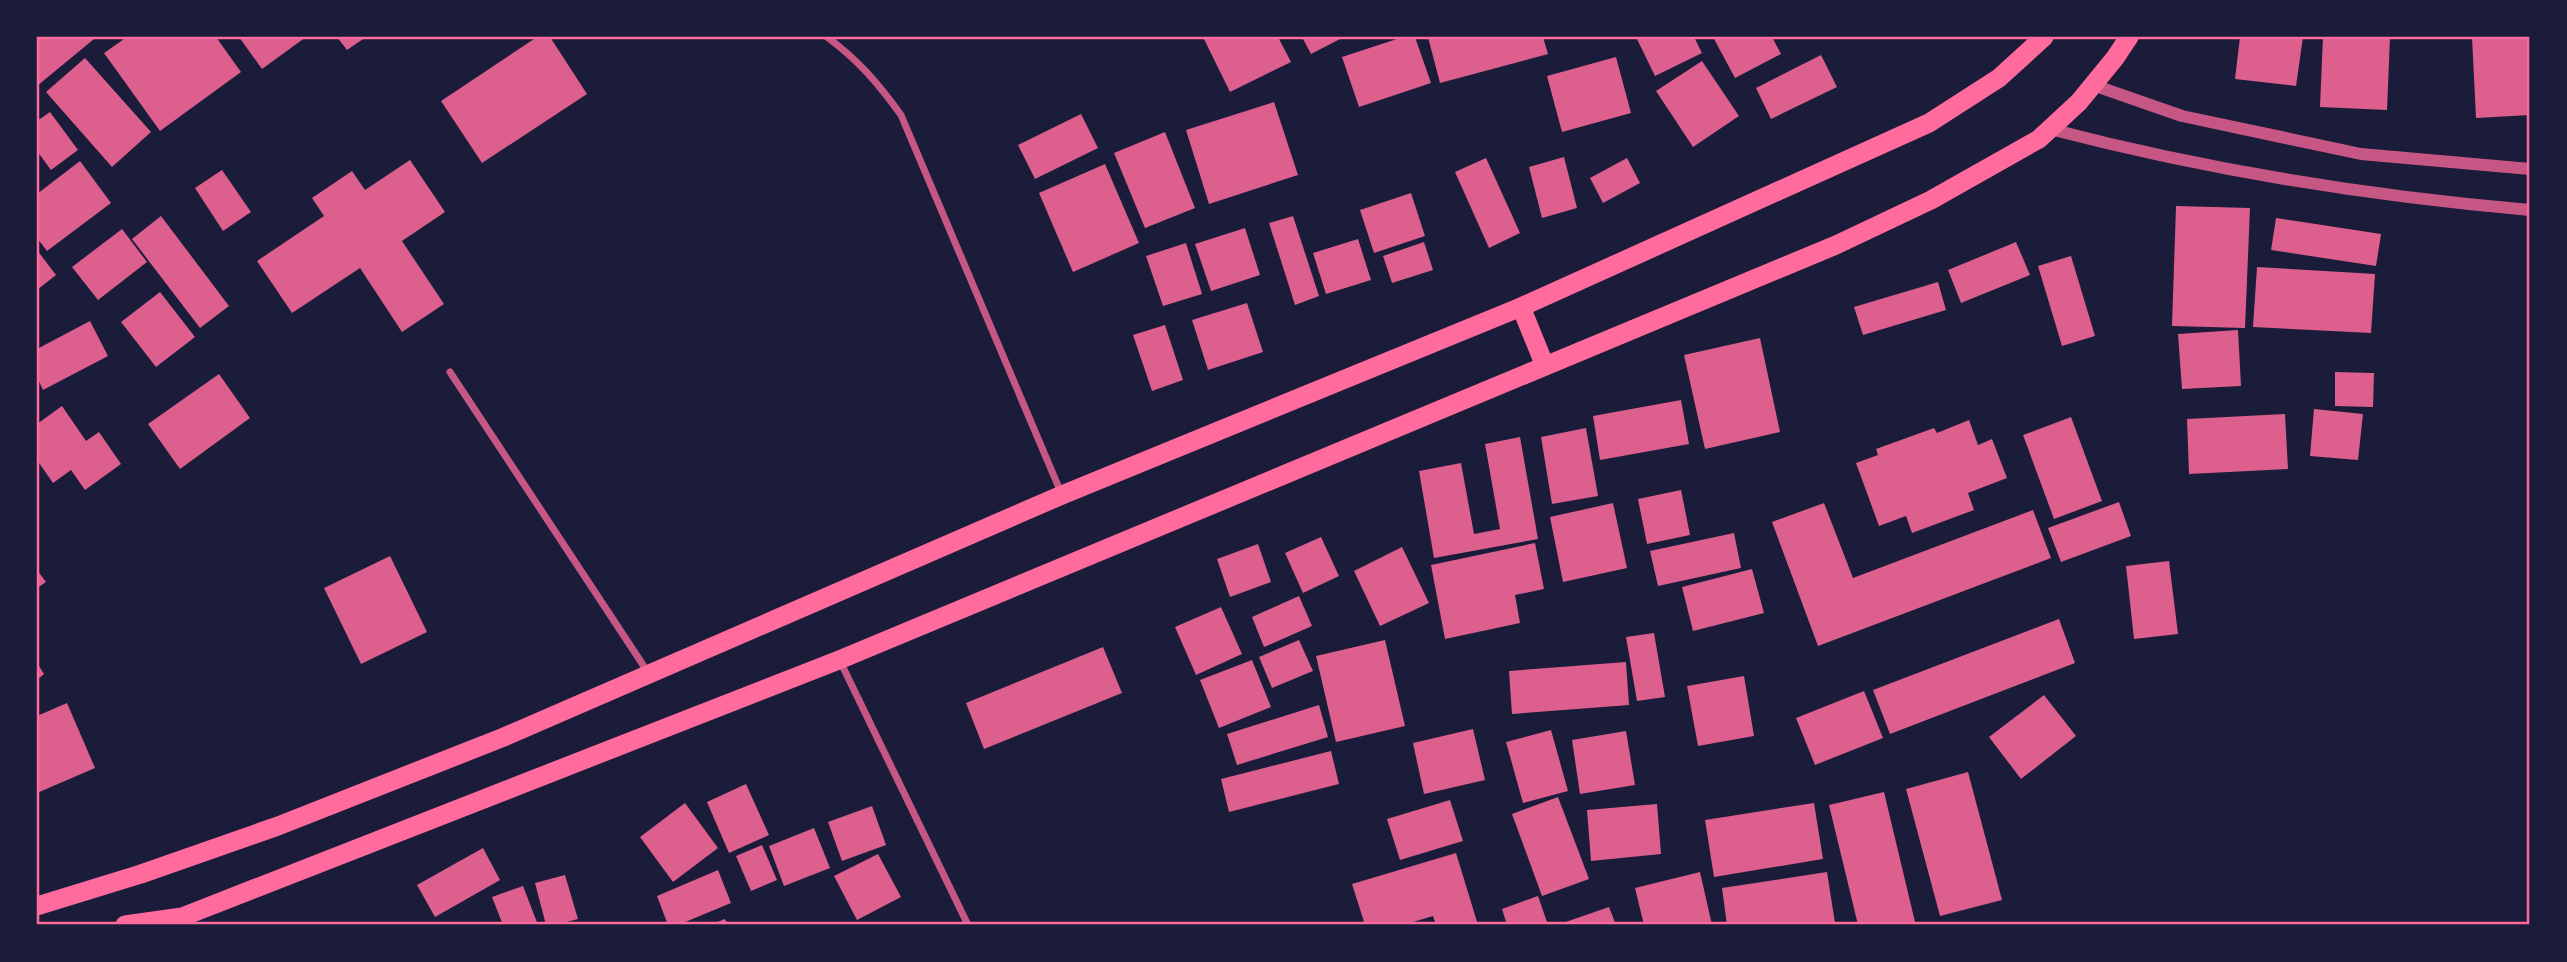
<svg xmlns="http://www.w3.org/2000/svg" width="2567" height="962" viewBox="0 0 2567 962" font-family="'Sofia Sans Condensed',sans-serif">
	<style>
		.building { fill: #dd5f8e }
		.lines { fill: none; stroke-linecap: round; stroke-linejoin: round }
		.minor { stroke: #c65784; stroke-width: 7 }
		.tertiary { stroke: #c65784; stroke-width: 12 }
		.trunk { stroke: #ff6b9d; stroke-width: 19 }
		.neatline { fill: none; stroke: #ff6b9d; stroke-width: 2.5 }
	</style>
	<rect width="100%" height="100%" fill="#1b1b3a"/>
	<g class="building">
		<polygon points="37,37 92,37 94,39 37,86"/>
		<polygon points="127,37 216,37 241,72 160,131 104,53"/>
		<polygon points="239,37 306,37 262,69"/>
		<polygon points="337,37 366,37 347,50"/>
		<polygon points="537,37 550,37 587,94 482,163 441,101"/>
		<polygon points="1203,37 1278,37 1291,62 1230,92"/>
		<polygon points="1302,37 1344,37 1311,54"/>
		<polygon points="1403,37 1415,37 1431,83 1359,107 1342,57"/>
		<polygon points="1428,37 1543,37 1548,54 1440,83"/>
		<polygon points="1636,37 1694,37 1702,53 1655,76"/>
		<polygon points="1713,37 1772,37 1781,54 1735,78"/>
		<polygon points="2240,37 2303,37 2296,86 2235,79"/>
		<polygon points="2323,37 2390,37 2387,110 2320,107"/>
		<polygon points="2472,37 2529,37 2530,115 2476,118"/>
		<polygon points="1821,55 1837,87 1771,119 1756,88"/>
		<polygon points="1616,57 1631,113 1562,132 1547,76"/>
		<polygon points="85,58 151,132 112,167 46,92"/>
		<polygon points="1702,61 1739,116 1693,147 1656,91"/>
		<polygon points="1274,102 1298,175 1209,204 1186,130"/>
		<polygon points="50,112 78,150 51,170 37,151 37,121"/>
		<polygon points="1081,114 1098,148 1035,179 1018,145"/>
		<polygon points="1165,132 1195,208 1145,228 1114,153"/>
		<polygon points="1564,157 1577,208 1542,218 1529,167"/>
		<polygon points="1486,158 1520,233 1489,248 1455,172"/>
		<polygon points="1627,158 1640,183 1603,203 1590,178"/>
		<polygon points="410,160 445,212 402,241 444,304 402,332 360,268 292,313 257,261 324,216 312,198 352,171 365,190"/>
		<polygon points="80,161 111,203 47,251 37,238 37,194"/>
		<polygon points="1105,164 1139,243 1073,272 1039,193"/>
		<polygon points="222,170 251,212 223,231 195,188"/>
		<polygon points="1411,193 1425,236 1374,253 1360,210"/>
		<polygon points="2176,206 2250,208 2245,328 2172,326"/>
		<polygon points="161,216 229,306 200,328 132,239"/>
		<polygon points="1293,216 1319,296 1295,305 1269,223"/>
		<polygon points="2276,218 2381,234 2376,266 2271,250"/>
		<polygon points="1245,228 1260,275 1211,291 1195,244"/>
		<polygon points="122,229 147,262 98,300 72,267"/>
		<polygon points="1358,239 1371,280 1326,294 1313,253"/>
		<polygon points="1424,242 1433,270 1392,283 1383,256"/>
		<polygon points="2016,242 2030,275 1961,303 1948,270"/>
		<polygon points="1186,243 1202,294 1163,306 1146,256"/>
		<polygon points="37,250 56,275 37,290"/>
		<polygon points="2071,256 2095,336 2062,346 2038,266"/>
		<polygon points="2257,267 2375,274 2371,333 2253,327"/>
		<polygon points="1938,282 1946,310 1863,335 1854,307"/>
		<polygon points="160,292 195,337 156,367 121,322"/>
		<polygon points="1247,303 1263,352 1208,370 1192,320"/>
		<polygon points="90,321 108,356 43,390 37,377 37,349"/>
		<polygon points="1165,325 1183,380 1152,391 1133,335"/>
		<polygon points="2238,330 2241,386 2182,389 2178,334"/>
		<polygon points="1760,338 1780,432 1705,449 1684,355"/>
		<polygon points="2335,372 2374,373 2373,407 2335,406"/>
		<polygon points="219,374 250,418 180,469 148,424"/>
		<polygon points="1681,400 1689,444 1600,460 1593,416"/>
		<polygon points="62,406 86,441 99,432 121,464 85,490 71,470 53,483 37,460 37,424"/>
		<polygon points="2314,409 2363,414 2358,460 2310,456"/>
		<polygon points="2285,414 2288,469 2189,474 2187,419"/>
		<polygon points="2071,417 2102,501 2054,519 2023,435"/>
		<polygon points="1969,420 1978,445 1992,439 2007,478 1968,493 1974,510 1912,533 1906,516 1879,526 1856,463 1878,455 1876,449 1934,428 1937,433"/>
		<polygon points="1586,428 1598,496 1552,504 1541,437"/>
		<polygon points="1520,437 1538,539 1434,558 1419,471 1461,463 1474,534 1500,529 1485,444"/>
		<polygon points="1681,490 1690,535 1647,544 1638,499"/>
		<polygon points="2119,502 2131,536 2061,562 2048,528"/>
		<polygon points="1613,503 1627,568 1563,582 1550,517"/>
		<polygon points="1824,503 1853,578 2033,510 2051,558 1818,646 1772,522"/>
		<polygon points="1734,533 1741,568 1658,586 1650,551"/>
		<polygon points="1321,537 1339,576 1303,593 1285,553"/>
		<polygon points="1535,543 1544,589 1515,595 1520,623 1445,639 1431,565"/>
		<polygon points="1258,544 1271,582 1230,597 1217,559"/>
		<polygon points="1402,547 1429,603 1380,626 1354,571"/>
		<polygon points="390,556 427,632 361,664 324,588"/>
		<polygon points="2169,561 2178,634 2134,639 2126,566"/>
		<polygon points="1752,569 1764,613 1693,631 1682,587"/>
		<polygon points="37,570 46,582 37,588"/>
		<polygon points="1299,596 1312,626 1264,647 1252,617"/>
		<polygon points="1221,607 1242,654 1196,675 1175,627"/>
		<polygon points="2059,619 2075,663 1890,734 1873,690"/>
		<polygon points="1654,633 1665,697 1637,701 1626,637"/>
		<polygon points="1299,640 1313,671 1272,688 1259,657"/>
		<polygon points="1385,640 1405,726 1336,742 1316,656"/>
		<polygon points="1103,647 1122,693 984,749 966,703"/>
		<polygon points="1252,660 1271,707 1219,728 1200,680"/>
		<polygon points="1626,662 1629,705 1512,714 1509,671"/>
		<polygon points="37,663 44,674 37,680"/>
		<polygon points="1744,676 1754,736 1698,746 1687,686"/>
		<polygon points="1864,691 1883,738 1815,765 1796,718"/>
		<polygon points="2044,695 2076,736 2021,779 1989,737"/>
		<polygon points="67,703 95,768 37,793 37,716"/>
		<polygon points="1319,705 1328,737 1237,765 1227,734"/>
		<polygon points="1473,729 1485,780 1424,794 1413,743"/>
		<polygon points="1551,730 1568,791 1523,803 1506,742"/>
		<polygon points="1626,731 1635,785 1580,794 1572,740"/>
		<polygon points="1331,751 1339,784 1229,812 1221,779"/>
		<polygon points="1968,772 2002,900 1940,916 1906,789"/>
		<polygon points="746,784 769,835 729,853 707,802"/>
		<polygon points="1884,792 1915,922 1902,925 1858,925 1829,805"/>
		<polygon points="1558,797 1589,879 1542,896 1512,814"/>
		<polygon points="1450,800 1463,841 1400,860 1387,819"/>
		<polygon points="685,803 718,848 673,882 640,837"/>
		<polygon points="1814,803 1823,859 1714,877 1705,820"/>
		<polygon points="1657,804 1661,854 1591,861 1587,810"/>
		<polygon points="872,806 886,845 842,861 828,822"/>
		<polygon points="814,828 830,868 784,886 769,846"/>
		<polygon points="762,845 777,880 751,891 736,856"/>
		<polygon points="483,848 500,880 435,917 417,885"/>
		<polygon points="1456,853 1478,925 1436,925 1433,916 1403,925 1365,925 1352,884"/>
		<polygon points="878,854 901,897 857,920 834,876"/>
		<polygon points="718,870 731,903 678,925 668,925 657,896"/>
		<polygon points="1700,872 1712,925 1644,925 1635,888"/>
		<polygon points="1827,872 1835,923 1818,925 1727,925 1722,888"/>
		<polygon points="565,875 578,919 555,925 546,925 535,883"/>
		<polygon points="523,886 538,925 503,925 492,897"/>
		<polygon points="1538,896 1548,925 1507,925 1502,909"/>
		<polygon points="1609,907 1616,925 1557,925"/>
		<polygon points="725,919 728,925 710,925"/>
	</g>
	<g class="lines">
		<g class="minor">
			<path d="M827 37C858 60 878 83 901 115L1062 495"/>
			<polyline points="450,372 647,671"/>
			<polyline points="840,661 968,925"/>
		</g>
		<g class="tertiary">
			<polyline points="2093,85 2182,116 2361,154 2530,169"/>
			<path d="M2050 129C2207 170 2368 196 2530 210"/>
		</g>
		<g class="trunk">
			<polyline points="1521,307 1545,366"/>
			<polyline points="37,906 141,874 278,826 504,737 1062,495 1521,307 1929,123 1999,78 2044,37"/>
			<polyline points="125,925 182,917 839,660 1836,245 1931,200 2039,139 2079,102 2115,58 2129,37"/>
		</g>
	</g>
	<rect width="2567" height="962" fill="none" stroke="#1b1b3a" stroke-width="77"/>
	<rect x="38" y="38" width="2490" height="885" class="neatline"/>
</svg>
